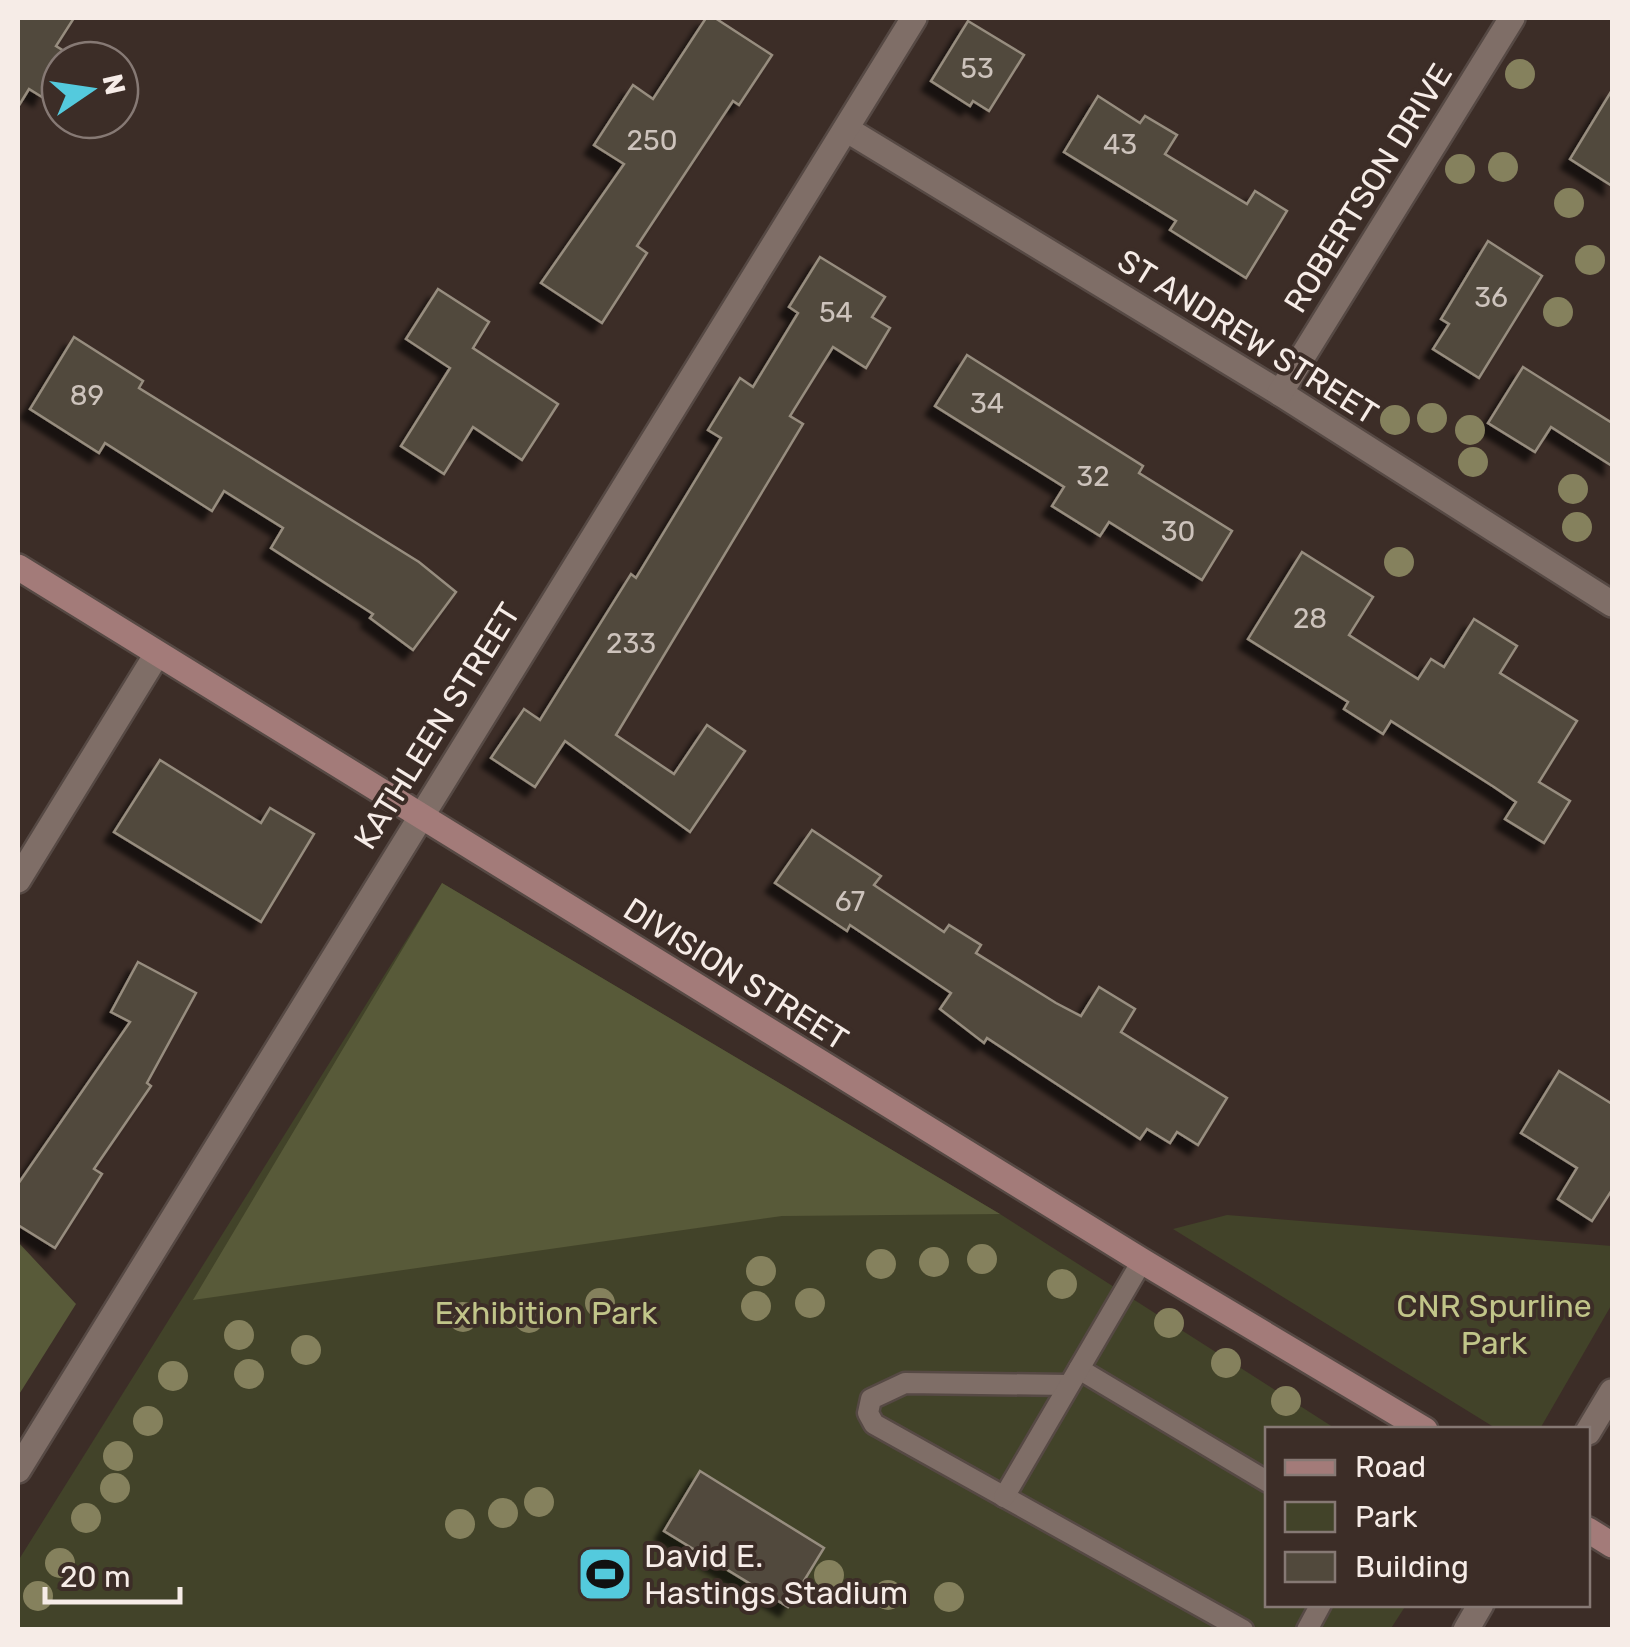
<svg xmlns="http://www.w3.org/2000/svg" width="1630" height="1647" viewBox="0 0 1630 1647" font-family="Rubik,sans-serif">
	<style>
		.green { fill: #424329 }
		.forest { fill: #585a39 }
		.building { fill: #51493c; stroke: #978d7f; stroke-width: 2.5; filter: url(#shadow) }
		.lines { fill: none; stroke-linecap: round; stroke-linejoin: round }
		.lane-casing { stroke: #564944; stroke-width: 25 }
		.street-casing { stroke: #564944; stroke-width: 30 }
		.secondary-casing { stroke: #564944; stroke-width: 30 }
		.lane { stroke: #7f6e67; stroke-width: 20 }
		.street { stroke: #7f6e67; stroke-width: 25 }
		.secondary { stroke: #a37b79; stroke-width: 25 }
		.tree { fill: #85815d }
		.labels { text-anchor: middle; stroke-width: 8; stroke-linejoin: round; paint-order: stroke }
		.number-label { font-size: 28px; fill: #cdc3bc }
		.street-label { font-size: 32px; fill: #f6ece7; stroke: #3c2d27 }
		.park-label { font-size: 32px; fill: #c1c589; stroke: #3c2d27 }
		.poi-label { font-size: 32px; fill: #f6ece7; stroke: #3c2d27; text-anchor: start }
	</style>
	<defs>
		<filter id="shadow"><feDropShadow dx="-9" dy="9" stdDeviation="2.5" flood-color="#0009"/></filter>
	</defs>
	<rect width="100%" height="100%" fill="#3c2d27"/>
	<g class="green">
		<polygon points="442,883 1000,1214 1336,1429 1268,1430 1268,1604 1406,1605 1390,1630 18,1630 18,1561"/>
		<polygon points="1227,1215 1612,1246 1612,1304 1541,1427 1497,1429 1173,1229"/>
	</g>
	<g class="forest">
		<polygon points="442,883 1000,1214 782,1216 193,1300"/>
		<polygon points="18,1242 76,1304 18,1396"/>
	</g>
	<g class="building">
		<polygon points="18,18 74,18 56,46 69,54 60,60 42,97 29,89 18,107"/>
		<polygon points="706,18 715,18 772,55 739,105 733,101 637,246 647,253 602,323 541,283 624,164 594,145 633,85 653,99"/>
		<polygon points="968,21 1024,55 989,111 973,101 970,106 931,81"/>
		<polygon points="1612,90 1612,186 1570,159"/>
		<polygon points="1098,96 1140,123 1145,116 1177,135 1165,154 1247,204 1255,191 1287,211 1246,278 1170,230 1176,221 1064,152"/>
		<polygon points="1488,241 1542,276 1479,378 1433,349 1449,324 1441,319"/>
		<polygon points="820,257 885,297 872,317 890,328 866,368 833,347 790,416 803,424 616,735 674,774 707,725 745,751 690,832 565,741 535,787 491,758 524,709 540,720 631,574 636,578 721,438 708,430 740,378 753,387 798,313 789,307"/>
		<polygon points="438,289 489,322 473,348 558,404 522,460 473,427 444,474 401,446 450,368 406,339"/>
		<polygon points="74,337 143,381 139,388 419,562 456,592 413,650 370,618 373,614 271,548 283,528 224,491 212,511 105,443 99,453 30,409"/>
		<polygon points="967,355 1143,466 1139,473 1232,531 1202,580 1109,522 1100,536 1052,506 1064,487 935,406"/>
		<polygon points="1523,367 1612,423 1612,466 1551,427 1535,452 1488,423"/>
		<polygon points="1302,552 1373,597 1349,635 1418,679 1431,659 1444,667 1474,619 1517,646 1500,673 1577,721 1539,782 1570,801 1544,843 1505,819 1516,802 1494,787 1391,721 1383,734 1344,709 1348,702 1248,639"/>
		<polygon points="160,760 261,823 270,808 314,834 261,922 114,832"/>
		<polygon points="812,830 881,876 874,885 944,932 949,925 981,945 976,953 1056,1003 1081,1016 1099,987 1135,1009 1121,1032 1227,1098 1198,1145 1177,1132 1170,1143 1147,1129 1140,1139 987,1038 984,1043 940,1009 951,993 850,925 847,931 775,883"/>
		<polygon points="138,962 196,993 147,1083 151,1086 94,1169 102,1174 55,1248 18,1225 18,1184 130,1022 111,1012"/>
		<polygon points="1559,1071 1612,1104 1612,1190 1592,1221 1558,1199 1577,1168 1521,1133"/>
		<polygon points="700,1471 824,1548 788,1607 664,1531"/>
	</g>
	<g class="lines">
		<g class="lane-casing">
			<g id="lane">
				<polyline points="1079,1369 1268,1482"/>
				<polyline points="1069,1385 905,1383 871,1399 868,1413 874,1424 1243,1630"/>
				<polyline points="1004,1497 1142,1261"/>
				<polyline points="1307,1630 1321,1604"/>
			</g>
		</g>
		<g class="street-casing">
			<g id="street">
				<polyline points="846,129 1280,393 1612,604"/>
				<polyline points="1280,393 1512,18"/>
				<polyline points="18,880 157,654"/>
				<polyline points="1588,1432 1612,1392"/>
				<polyline points="18,1470 914,18"/>
				<polyline points="1466,1630 1481,1604"/>
			</g>
		</g>
		<g class="secondary-casing">
			<g id="secondary">
				<polyline points="18,567 1142,1261 1425,1430"/>
				<polyline points="1588,1530 1612,1545"/>
			</g>
		</g>
		<use href="#lane" class="lane"/>
		<use href="#street" class="street"/>
		<use href="#secondary" class="secondary"/>
	</g>
	<g class="tree">
		<circle cx="1520" cy="74" r="15"/>
		<circle cx="1503" cy="167" r="15"/>
		<circle cx="1460" cy="169" r="15"/>
		<circle cx="1569" cy="203" r="15"/>
		<circle cx="1590" cy="260" r="15"/>
		<circle cx="1558" cy="312" r="15"/>
		<circle cx="1432" cy="418" r="15"/>
		<circle cx="1395" cy="420" r="15"/>
		<circle cx="1470" cy="430" r="15"/>
		<circle cx="1473" cy="462" r="15"/>
		<circle cx="1573" cy="489" r="15"/>
		<circle cx="1577" cy="527" r="15"/>
		<circle cx="1399" cy="562" r="15"/>
		<circle cx="982" cy="1259" r="15"/>
		<circle cx="934" cy="1262" r="15"/>
		<circle cx="881" cy="1264" r="15"/>
		<circle cx="761" cy="1271" r="15"/>
		<circle cx="1062" cy="1284" r="15"/>
		<circle cx="600" cy="1303" r="15"/>
		<circle cx="810" cy="1303" r="15"/>
		<circle cx="756" cy="1306" r="15"/>
		<circle cx="463" cy="1317" r="15"/>
		<circle cx="529" cy="1318" r="15"/>
		<circle cx="1169" cy="1323" r="15"/>
		<circle cx="239" cy="1335" r="15"/>
		<circle cx="306" cy="1350" r="15"/>
		<circle cx="1226" cy="1363" r="15"/>
		<circle cx="249" cy="1374" r="15"/>
		<circle cx="173" cy="1376" r="15"/>
		<circle cx="1286" cy="1401" r="15"/>
		<circle cx="148" cy="1421" r="15"/>
		<circle cx="118" cy="1456" r="15"/>
		<circle cx="115" cy="1488" r="15"/>
		<circle cx="539" cy="1502" r="15"/>
		<circle cx="503" cy="1513" r="15"/>
		<circle cx="86" cy="1518" r="15"/>
		<circle cx="460" cy="1524" r="15"/>
		<circle cx="60" cy="1563" r="15"/>
		<circle cx="829" cy="1575" r="15"/>
		<circle cx="888" cy="1595" r="15"/>
		<circle cx="38" cy="1596" r="15"/>
		<circle cx="949" cy="1597" r="15"/>
	</g>
	<defs>
		<g id="stadium-square" transform="scale(2.875)"><rect x="-9" y="-9" width="18" height="18" rx="4" fill="#54cadd" stroke="#3c2d27"/><path d="M0-5a6.5 5 0 1 0 0 10a6.5 5 0 1 0 0-10ZM-3.5-1.8h7v3.6h-7Z" fill="#111"/></g>
	</defs>
	<g fill-rule="evenodd">
		<use href="#stadium-square" x="605" y="1574"/>
	</g>
	<g class="labels">
		<g class="number-label">
			<text x="977" y="78">53</text>
			<text x="652" y="150">250</text>
			<text x="1120" y="154">43</text>
			<text x="1491" y="307">36</text>
			<text x="836" y="322">54</text>
			<text x="87" y="405">89</text>
			<text x="987" y="413">34</text>
			<text x="1093" y="486">32</text>
			<text x="1178" y="541">30</text>
			<text x="1310" y="628">28</text>
			<text x="631" y="653">233</text>
			<text x="850" y="911">67</text>
		</g>
		<g class="street-label">
			<text transform="translate(1368 188) rotate(-58)" y="11">ROBERTSON DRIVE</text>
			<text transform="translate(1248 337) rotate(32)" y="11">ST ANDREW STREET</text>
			<text transform="translate(437 726) rotate(-58)" y="11">KATHLEEN STREET</text>
			<text transform="translate(736 974) rotate(32)" y="11">DIVISION STREET</text>
		</g>
		<g class="park-label">
			<text x="1494" y="1317">CNR Spurline<tspan x="1494" dy="37">Park</tspan></text>
			<text x="546" y="1324">Exhibition Park</text>
		</g>
		<g class="poi-label">
			<text x="644" y="1567">David E.<tspan x="644" dy="37">Hastings Stadium</tspan></text>
		</g>
	</g>
	<rect width="1630" height="1647" fill="none" stroke="#f6ece7" stroke-width="40"/>
	<rect x="1265" y="1427" width="325" height="180" fill="#3c2d27" stroke="#867974" stroke-width="2.5"/>
	<rect x="1285" y="1460" width="50" height="15" fill="#a37b79" stroke="#867974" stroke-width="2.5"/>
	<text x="1355" y="1477" font-size="30" fill="#f6ece7">Road</text>
	<rect x="1285" y="1502" width="50" height="30" fill="#424329" stroke="#867974" stroke-width="2.5"/>
	<text x="1355" y="1527" font-size="30" fill="#f6ece7">Park</text>
	<rect x="1285" y="1552" width="50" height="30" fill="#51493c" stroke="#867974" stroke-width="2.5"/>
	<text x="1355" y="1577" font-size="30" fill="#f6ece7">Building</text>
	<g transform="translate(90 90) rotate(77)"><circle r="48" fill="#3c2d27" stroke="#867974" stroke-width="2.5"/>
	<path d="M0-8L18 38L0 25L-18 38Z" fill="#54cadd"/>
	<text y="-15" font-size="28" font-weight="bold" text-anchor="middle" fill="#f6ece7">N</text>
	</g>
	<path d="M45 1587v15h135v-15" fill="none" stroke="#f6ece7" stroke-width="5"/>
	<text x="60" y="1587" font-size="30" fill="#f6ece7" stroke="#3c2d27" stroke-width="8" paint-order="stroke">20 m</text>
</svg>
